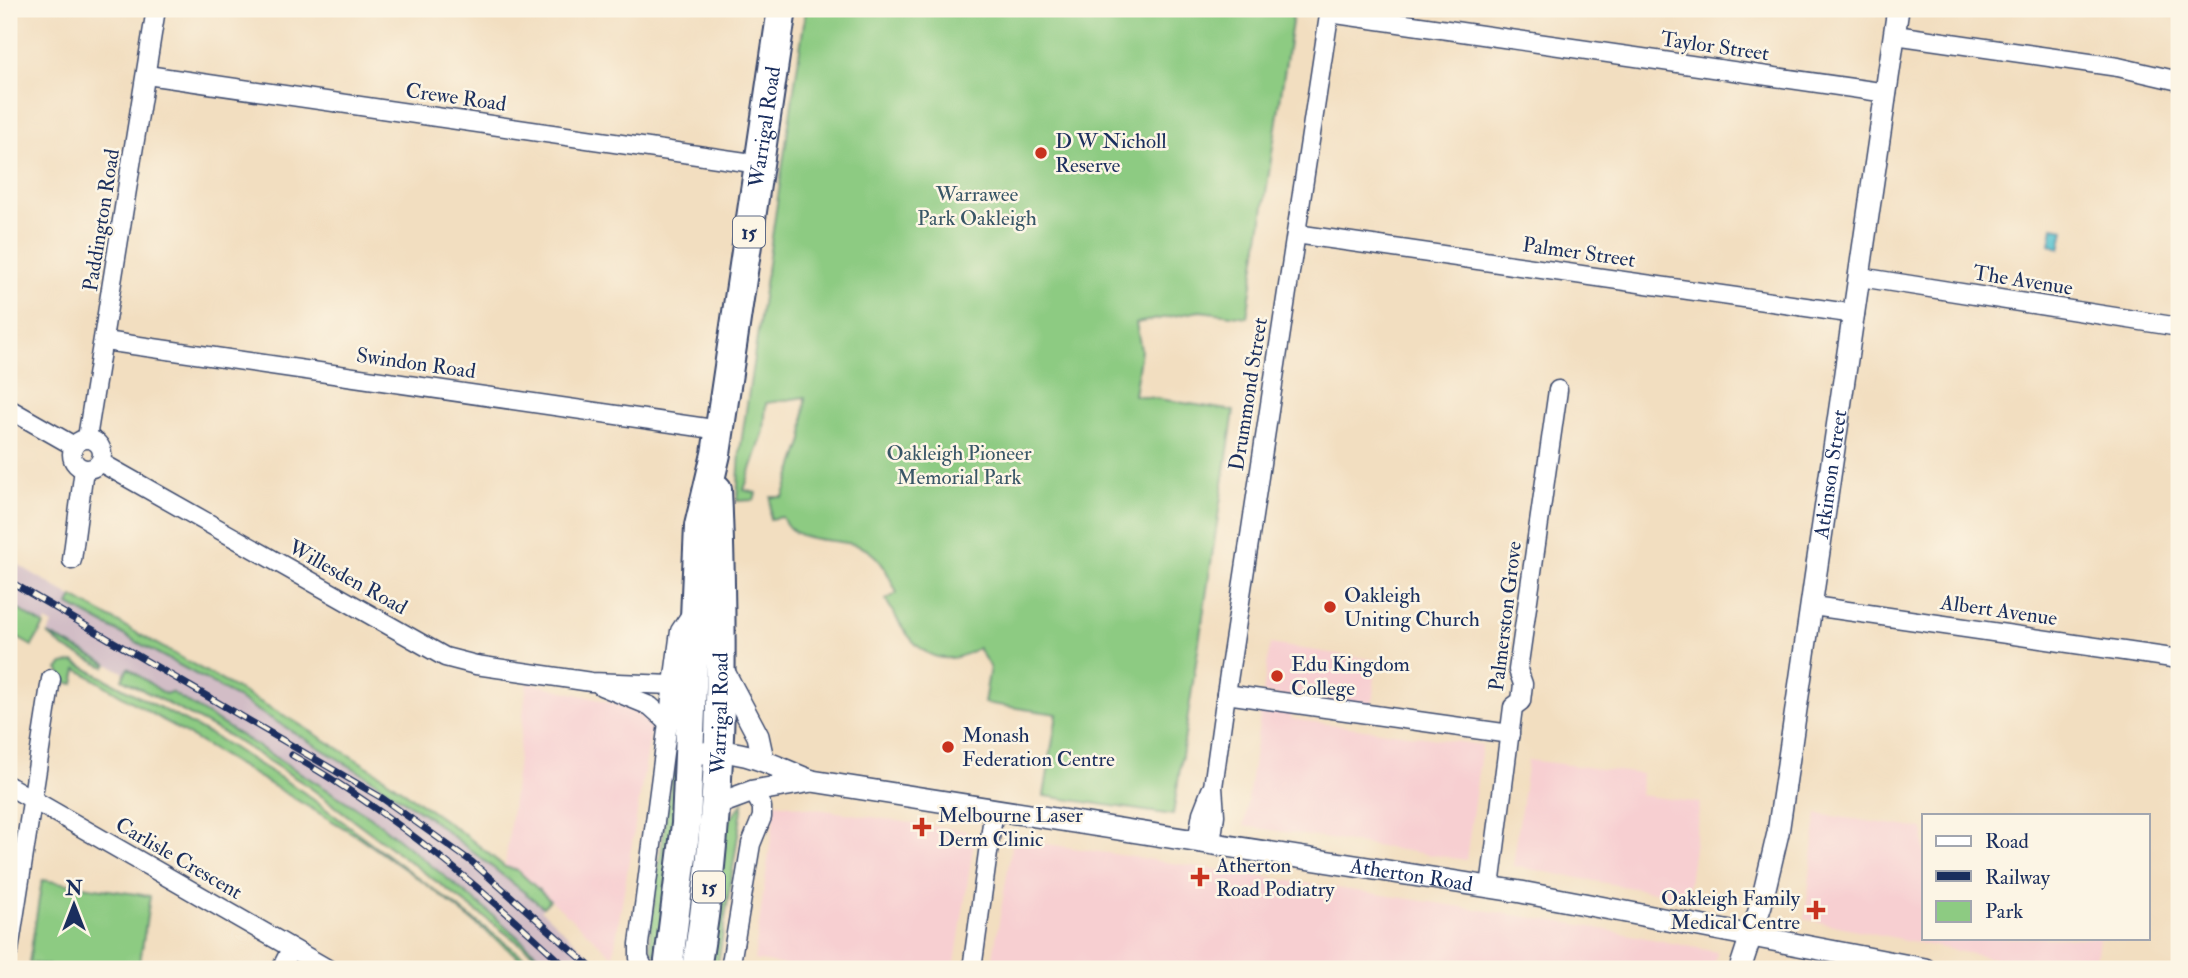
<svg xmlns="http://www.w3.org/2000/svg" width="2188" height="978" viewBox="0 0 2188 978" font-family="'IM FELL Double Pica',serif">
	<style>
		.built { fill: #f7cfd1 }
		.industrial { fill: #d2bdc6 }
		.green { fill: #8dcb82; stroke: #547d70; stroke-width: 2 }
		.water { fill: #56c3cf; stroke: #387996; stroke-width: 2 }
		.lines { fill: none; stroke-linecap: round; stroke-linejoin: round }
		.minor-casing { stroke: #3b496d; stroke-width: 21 }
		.tertiary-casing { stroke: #3b496d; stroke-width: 24 }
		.trunk-casing { stroke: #3b496d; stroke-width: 32 }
		.minor { stroke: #fff; stroke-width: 18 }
		.tertiary { stroke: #fff; stroke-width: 21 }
		.trunk { stroke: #fff; stroke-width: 28 }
		.rail-casing { stroke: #1b2f5e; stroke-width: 7 }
		.rail { stroke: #fcf5e5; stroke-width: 4.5; stroke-dasharray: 13; stroke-linecap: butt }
		.poi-dot { fill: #c8321e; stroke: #fcf5e5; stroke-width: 2.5 }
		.labels { text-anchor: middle; stroke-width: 5; stroke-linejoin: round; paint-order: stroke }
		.shield { fill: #fcf5e5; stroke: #5e6a86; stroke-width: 2 }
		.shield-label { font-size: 19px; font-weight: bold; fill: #1b2f5e }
		.street-label { font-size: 21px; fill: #1b2f5e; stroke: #fcf5e5 }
		.poi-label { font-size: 21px; fill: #1b2f5e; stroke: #fcf5e5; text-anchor: start }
		.park-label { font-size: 21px; fill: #385667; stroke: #fcf5e5 }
	</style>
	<rect width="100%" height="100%" fill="#fcf5e5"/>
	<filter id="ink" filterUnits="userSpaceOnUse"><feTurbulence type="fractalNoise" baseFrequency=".0143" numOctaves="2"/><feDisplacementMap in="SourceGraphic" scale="14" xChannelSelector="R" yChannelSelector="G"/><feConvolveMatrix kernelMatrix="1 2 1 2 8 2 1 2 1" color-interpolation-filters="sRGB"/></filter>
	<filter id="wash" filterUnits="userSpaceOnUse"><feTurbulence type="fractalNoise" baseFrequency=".00686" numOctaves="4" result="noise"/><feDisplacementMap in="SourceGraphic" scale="28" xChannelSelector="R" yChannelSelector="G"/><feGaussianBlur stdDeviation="1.57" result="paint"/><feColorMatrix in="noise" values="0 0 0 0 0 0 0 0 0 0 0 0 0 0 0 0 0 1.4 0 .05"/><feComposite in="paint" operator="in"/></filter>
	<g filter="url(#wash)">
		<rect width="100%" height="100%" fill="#f2dec0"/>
		<g class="built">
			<polygon points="1270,644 1377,660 1372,704 1367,708 1263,693"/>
			<polygon points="527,682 654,713 613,956 517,870 505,867"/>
			<polygon points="1262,702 1292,706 1291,719 1482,745 1466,860 1244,826"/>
			<polygon points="1528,760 1642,774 1640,795 1700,803 1687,898 1513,866"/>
			<polygon points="776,803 967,831 974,841 954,969 810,969 754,960"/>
			<polygon points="1817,814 1924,829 1924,938 2099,938 2095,969 2043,969 1805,919"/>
			<polygon points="1021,840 1581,925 1717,952 1714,969 991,969 1012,845"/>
		</g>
		<polygon class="industrial" points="9,559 93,610 294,721 378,773 468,837 505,867 517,870 550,900 541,910 604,969 554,969 524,942 313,785 125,673 48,634 52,625 46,621 44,625 9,604"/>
		<g class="green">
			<path d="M806 9H1294L1247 317 1200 311 1136 323 1141 350 1134 395 1234 411 1173 815 1044 796 1057 714 984 703 990 667 978 648C929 678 907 637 886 600L897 593C890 578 884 562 870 552 846 533 795 550 782 517L770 519 771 497H783L803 440 805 397 766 403 764 431 744 490 756 493 754 500 737 501 740 451Z"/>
			<polygon points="73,597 294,721 378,773 468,837 505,867 517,870 550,900 543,907 427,816 373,780 212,683 69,605"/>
			<polygon points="9,604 44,625 32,646 9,633"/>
			<polygon points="48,634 107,664 105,667 64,648"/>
			<polygon points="74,662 215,737 303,792 540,969 533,969 426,884 359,837 77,669 74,684 65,682 58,669 63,664"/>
			<polygon points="128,668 165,694 171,692 371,817 495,917 554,969 308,786 229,736 122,679"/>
			<polygon points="675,748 675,810 657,959 651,948 650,933"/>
			<polygon points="743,803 717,969 707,969 725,826"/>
			<polygon points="42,880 150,896 139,969 75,969 29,963"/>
		</g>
		<polygon class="water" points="2053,227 2064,229 2060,249 2050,244"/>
	</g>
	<g filter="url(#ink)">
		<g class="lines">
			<g class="minor-casing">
				<g id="minor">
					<polyline points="1329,13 1887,93"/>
					<polyline points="1895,35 2118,67 2179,81"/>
					<polyline points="147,75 759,164"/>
					<polyline points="1296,234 1855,314"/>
					<polyline points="1860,277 2179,327"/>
					<polyline points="105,341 720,430"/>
					<polyline points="9,409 74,446"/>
					<polyline points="87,438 156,9"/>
					<circle cx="87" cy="454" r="15"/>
					<polyline points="100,462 445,657 476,665 591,682 673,685"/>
					<polyline points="72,560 84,469"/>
					<polyline points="1813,606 2179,659"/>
					<polyline points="601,686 650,706 669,723"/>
					<polyline points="1226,694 1510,734"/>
					<polyline points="9,786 328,969"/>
					<polyline points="1197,842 1202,813 1211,790"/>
					<polyline points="1211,844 1215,815 1213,787 1226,694 1330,9"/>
					<polyline points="1490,887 1513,707 1521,701 1523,684 1518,670 1558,390"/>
					<polyline points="9,951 51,679"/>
					<polyline points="281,969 291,949"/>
					<polyline points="644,969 639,958 639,944 680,631 694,610"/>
					<polyline points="730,969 751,844 762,817 762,807 753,791"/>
					<polyline points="972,969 994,809"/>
				</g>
			</g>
			<g class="tertiary-casing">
				<g id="tertiary">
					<polyline points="722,668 758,736 763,759"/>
					<path id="s1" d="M703 753C744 746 776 768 812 781L1521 892 1925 969"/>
					<polyline points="718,804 753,791 812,781"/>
					<path id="s2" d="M1740 969 1761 905 1778 833 1898 9"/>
				</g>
			</g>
			<g class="trunk-casing">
				<g id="trunk">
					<path id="s3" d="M668 969 686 824 699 526 716 454 782 9"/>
					<path id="s4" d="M696 969C723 810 724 650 717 489"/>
				</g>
			</g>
			<use href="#minor" class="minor"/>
			<use href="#tertiary" class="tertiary"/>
			<use href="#trunk" class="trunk"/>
			<g class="rail-casing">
				<g id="rail">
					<polyline points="9,581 382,798 472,862 593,969"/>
					<path d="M292 755C394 814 483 889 568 969"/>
				</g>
			</g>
			<use href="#rail" class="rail"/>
		</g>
	</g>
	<g class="poi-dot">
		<circle cx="1041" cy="153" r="7"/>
		<circle cx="1330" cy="607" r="7"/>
		<circle cx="1277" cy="676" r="7"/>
		<circle cx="948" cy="747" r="7"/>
		<path d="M918.5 816.5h7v7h7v7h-7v7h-7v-7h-7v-7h7z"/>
		<path d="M1196.5 866.5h7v7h7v7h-7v7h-7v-7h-7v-7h7z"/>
		<path d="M1812.5 899.5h7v7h7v7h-7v7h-7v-7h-7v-7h7z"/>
	</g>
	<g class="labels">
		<g class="shield">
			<rect x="733" y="216.5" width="32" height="31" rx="5"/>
			<rect x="693" y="871.5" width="32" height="31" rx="5"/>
		</g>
		<g class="shield-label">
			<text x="749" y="239">15</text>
			<text x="709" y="894">15</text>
		</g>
		<g class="street-label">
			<text transform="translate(1715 46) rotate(8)" y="7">Taylor Street</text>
			<text transform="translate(456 97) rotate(8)" y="7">Crewe Road</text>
			<text dy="7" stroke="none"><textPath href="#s3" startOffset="849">Warrigal Road</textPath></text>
			<text transform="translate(101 220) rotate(-81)" y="7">Paddington Road</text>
			<text transform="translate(1579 252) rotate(8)" y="7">Palmer Street</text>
			<text transform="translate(2023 280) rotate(9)" y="7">The Avenue</text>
			<text transform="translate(416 363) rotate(8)" y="7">Swindon Road</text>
			<text transform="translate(1248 394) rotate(-81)" y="7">Drummond Street</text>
			<text dy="7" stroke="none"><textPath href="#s2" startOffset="504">Atkinson Street</textPath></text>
			<text transform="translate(348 577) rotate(29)" y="7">Willesden Road</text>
			<text transform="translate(1999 610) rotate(8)" y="7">Albert Avenue</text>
			<text transform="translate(1505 616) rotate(-83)" y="7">Palmerston Grove</text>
			<text dy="7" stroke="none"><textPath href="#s4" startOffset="257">Warrigal Road</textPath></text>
			<text transform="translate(179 858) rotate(30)" y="7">Carlisle Crescent</text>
			<text dy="7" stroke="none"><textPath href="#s1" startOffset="721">Atherton Road</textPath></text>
		</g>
		<g class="poi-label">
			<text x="1055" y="148">D W Nicholl<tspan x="1055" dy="24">Reserve</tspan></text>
			<text x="1344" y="602">Oakleigh<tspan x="1344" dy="24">Uniting Church</tspan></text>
			<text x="1291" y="671">Edu Kingdom<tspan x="1291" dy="24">College</tspan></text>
			<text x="962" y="742">Monash<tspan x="962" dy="24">Federation Centre</tspan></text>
			<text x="938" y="822">Melbourne Laser<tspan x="938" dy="24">Derm Clinic</tspan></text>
			<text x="1216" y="872">Atherton<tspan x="1216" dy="24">Road Podiatry</tspan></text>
			<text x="1800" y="905" text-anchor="end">Oakleigh Family<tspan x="1800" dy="24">Medical Centre</tspan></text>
		</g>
		<g class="park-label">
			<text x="977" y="201">Warrawee<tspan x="977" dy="24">Park Oakleigh</tspan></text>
			<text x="959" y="460">Oakleigh Pioneer<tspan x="959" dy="24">Memorial Park</tspan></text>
		</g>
	</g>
	<rect width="2188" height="978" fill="none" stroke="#fcf5e5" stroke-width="35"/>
	<rect x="1922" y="814" width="228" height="126" fill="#fcf5e5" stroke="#a2a6af" stroke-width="2"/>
	<rect x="1936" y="836" width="35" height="10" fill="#ffffff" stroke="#a2a6af" stroke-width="2"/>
	<text x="1985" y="848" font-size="21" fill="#1b2f5e">Road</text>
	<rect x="1936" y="871" width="35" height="10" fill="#1b2f5e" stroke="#a2a6af" stroke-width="2"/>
	<text x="1985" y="884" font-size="21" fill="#1b2f5e">Railway</text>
	<rect x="1936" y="901" width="35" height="21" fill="#8dcb82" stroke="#a2a6af" stroke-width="2"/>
	<text x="1985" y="918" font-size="21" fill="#1b2f5e">Park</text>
	<g transform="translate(74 905)" stroke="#fcf5e5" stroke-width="5" paint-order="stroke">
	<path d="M0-5L12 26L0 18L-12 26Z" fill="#1b2f5e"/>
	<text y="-10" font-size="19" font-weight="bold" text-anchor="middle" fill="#1b2f5e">N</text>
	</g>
</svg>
